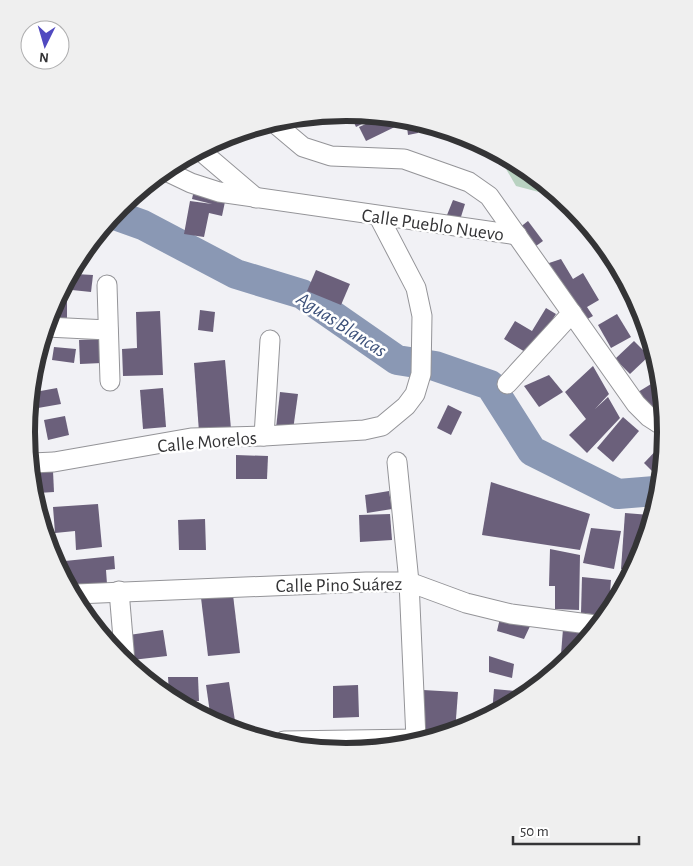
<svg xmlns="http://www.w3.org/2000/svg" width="693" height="866" viewBox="0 0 693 866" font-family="'Alegreya Sans',sans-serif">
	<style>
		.green { fill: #b9d2c1 }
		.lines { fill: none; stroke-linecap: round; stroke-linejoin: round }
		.river { stroke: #8a98b4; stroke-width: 30 }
		.building { fill: #6b607b }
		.minor-casing { stroke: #949498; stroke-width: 21 }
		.minor { stroke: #fff; stroke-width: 19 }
		.labels { text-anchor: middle; stroke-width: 5; stroke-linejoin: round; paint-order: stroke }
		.street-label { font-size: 19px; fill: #343436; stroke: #fff }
		.water-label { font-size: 20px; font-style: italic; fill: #3d517a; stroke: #fff }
		.rim { fill: none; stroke: #343436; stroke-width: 6 }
	</style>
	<rect width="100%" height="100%" fill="#f1f1f5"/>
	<polygon class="green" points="499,157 558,197 516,186"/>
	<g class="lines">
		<polyline class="river" points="115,215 143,225 236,274 302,294 397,360 435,366 490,385 532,451 618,494 655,491"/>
	</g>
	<g class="building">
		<polygon points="350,114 351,114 374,118 356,127"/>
		<polygon points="377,119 397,123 401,124 366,141 359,127"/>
		<polygon points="412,126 417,127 418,133 408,135 407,127"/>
		<polygon points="420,127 435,130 435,131 421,133"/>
		<polygon points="194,190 226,197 222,216 209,213 204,237 184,234 190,201 212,204 192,199"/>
		<polygon points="453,200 465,204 460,220 447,215"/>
		<polygon points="528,221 543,241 529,251 515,231"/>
		<polygon points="561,259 573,279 583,273 599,300 587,307 593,316 582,322 543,265"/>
		<polygon points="316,270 350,284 341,305 307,291"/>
		<polygon points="75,274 93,275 91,292 72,290 73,277"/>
		<polygon points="64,291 67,291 67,319 49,319 51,310"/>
		<polygon points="546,308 556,314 530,355 504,339 515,321 532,331"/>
		<polygon points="200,310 215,312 213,332 198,330"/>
		<polygon points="160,311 163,375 123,376 122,349 137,348 136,312"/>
		<polygon points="617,314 631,337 611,348 598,325"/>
		<polygon points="101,339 102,363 80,364 79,340"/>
		<polygon points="634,341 649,356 630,374 615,359"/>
		<polygon points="54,347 76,349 74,363 52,360"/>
		<polygon points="225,360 231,429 199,432 194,363"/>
		<polygon points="593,366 609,394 595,409 608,397 620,418 587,453 569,435 586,419 565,392"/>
		<polygon points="549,375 563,392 539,407 524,386"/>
		<polygon points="656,381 661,405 650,411 638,392"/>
		<polygon points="57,388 61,404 38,408 35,392"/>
		<polygon points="163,388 166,427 143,429 140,390"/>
		<polygon points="280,392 298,394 293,430 276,428"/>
		<polygon points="448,405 462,412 451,435 437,428"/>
		<polygon points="65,416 69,435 48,440 44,420"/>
		<polygon points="623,417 639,431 613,462 597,448"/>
		<polygon points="665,441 658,477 644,463"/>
		<polygon points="236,455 268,456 267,479 236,479"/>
		<polygon points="53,471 54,492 38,493 34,472"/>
		<polygon points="491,482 590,514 580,550 482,535"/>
		<polygon points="389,491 392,509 367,513 365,495"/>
		<polygon points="98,504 102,547 76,550 75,531 55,533 53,507"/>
		<polygon points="625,513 650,515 642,556 633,570 621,569"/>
		<polygon points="390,514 392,540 360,542 359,515"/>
		<polygon points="205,519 206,550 179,550 178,520"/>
		<polygon points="591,528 621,531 614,569 583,563"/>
		<polygon points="47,537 53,537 54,561 51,555"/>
		<polygon points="550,549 580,555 579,610 555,609 555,586 549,586"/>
		<polygon points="114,556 115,569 106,570 107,584 72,588 55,562"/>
		<polygon points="582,577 611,580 609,605 602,615 581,613"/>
		<polygon points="233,595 240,653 208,656 201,598"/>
		<polygon points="500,618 531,624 524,639 497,631"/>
		<polygon points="563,629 591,632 577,654 561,654"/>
		<polygon points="163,630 167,656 132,660 129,635"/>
		<polygon points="489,656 514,664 512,678 489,672"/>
		<polygon points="168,677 198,677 199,701 182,701 169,692"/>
		<polygon points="229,682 235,721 216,724 211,720 206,685"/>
		<polygon points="358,685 359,717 333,718 333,686"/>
		<polygon points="494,689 515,691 514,699 492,714"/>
		<polygon points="423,690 458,692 455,732 421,731"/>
	</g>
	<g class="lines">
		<g class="minor-casing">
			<g id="minor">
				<polyline points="278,126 303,147 331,156 404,159 469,182 489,196 636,404 649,417 666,428"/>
				<polyline points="202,152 256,198"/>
				<polyline points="170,173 191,183 219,192 517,235"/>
				<polyline points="107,285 110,381"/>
				<polyline points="47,327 108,330"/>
				<polyline points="507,384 572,313"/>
				<polyline points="264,436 270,340"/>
				<polyline points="397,462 409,582 416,739"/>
				<polyline points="32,463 54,462 191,438 264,436 364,430 382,426 406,406 415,394 421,374 422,316 416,288 379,217"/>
				<polyline points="119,591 125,662"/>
				<polyline points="76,594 366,582 409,582 466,603 511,614 596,625"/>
				<polyline points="284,741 417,739"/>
			</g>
		</g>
		<use href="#minor" class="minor"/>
	</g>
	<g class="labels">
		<g class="street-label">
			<text transform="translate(433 224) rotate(8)" y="7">Calle Pueblo Nuevo</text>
			<text transform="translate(207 441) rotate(-5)" y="7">Calle Morelos</text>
			<text transform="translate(339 584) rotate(-1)" y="7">Calle Pino Suárez</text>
		</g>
		<g class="water-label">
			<text transform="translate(342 324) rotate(33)" y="7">Aguas Blancas</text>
		</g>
	</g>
	<path d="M0 0H693V866H0ZM35 432a311 311 0 1 1 622 0a311 311 0 1 1-622 0Z" fill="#efefef" fill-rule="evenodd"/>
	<path class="rim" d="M35 432a311 311 0 1 1 622 0a311 311 0 1 1-622 0Z"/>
	<g transform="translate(45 45) rotate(185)"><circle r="24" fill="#ffffff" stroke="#aeaeaf"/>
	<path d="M0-4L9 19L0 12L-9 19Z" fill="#5049c0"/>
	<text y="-8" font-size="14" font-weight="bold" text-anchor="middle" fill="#343436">N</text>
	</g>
	<path d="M513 836v8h126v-8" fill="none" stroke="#343436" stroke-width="2.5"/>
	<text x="520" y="836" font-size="15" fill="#343436" stroke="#ffffff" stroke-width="4" paint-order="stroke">50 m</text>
</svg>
